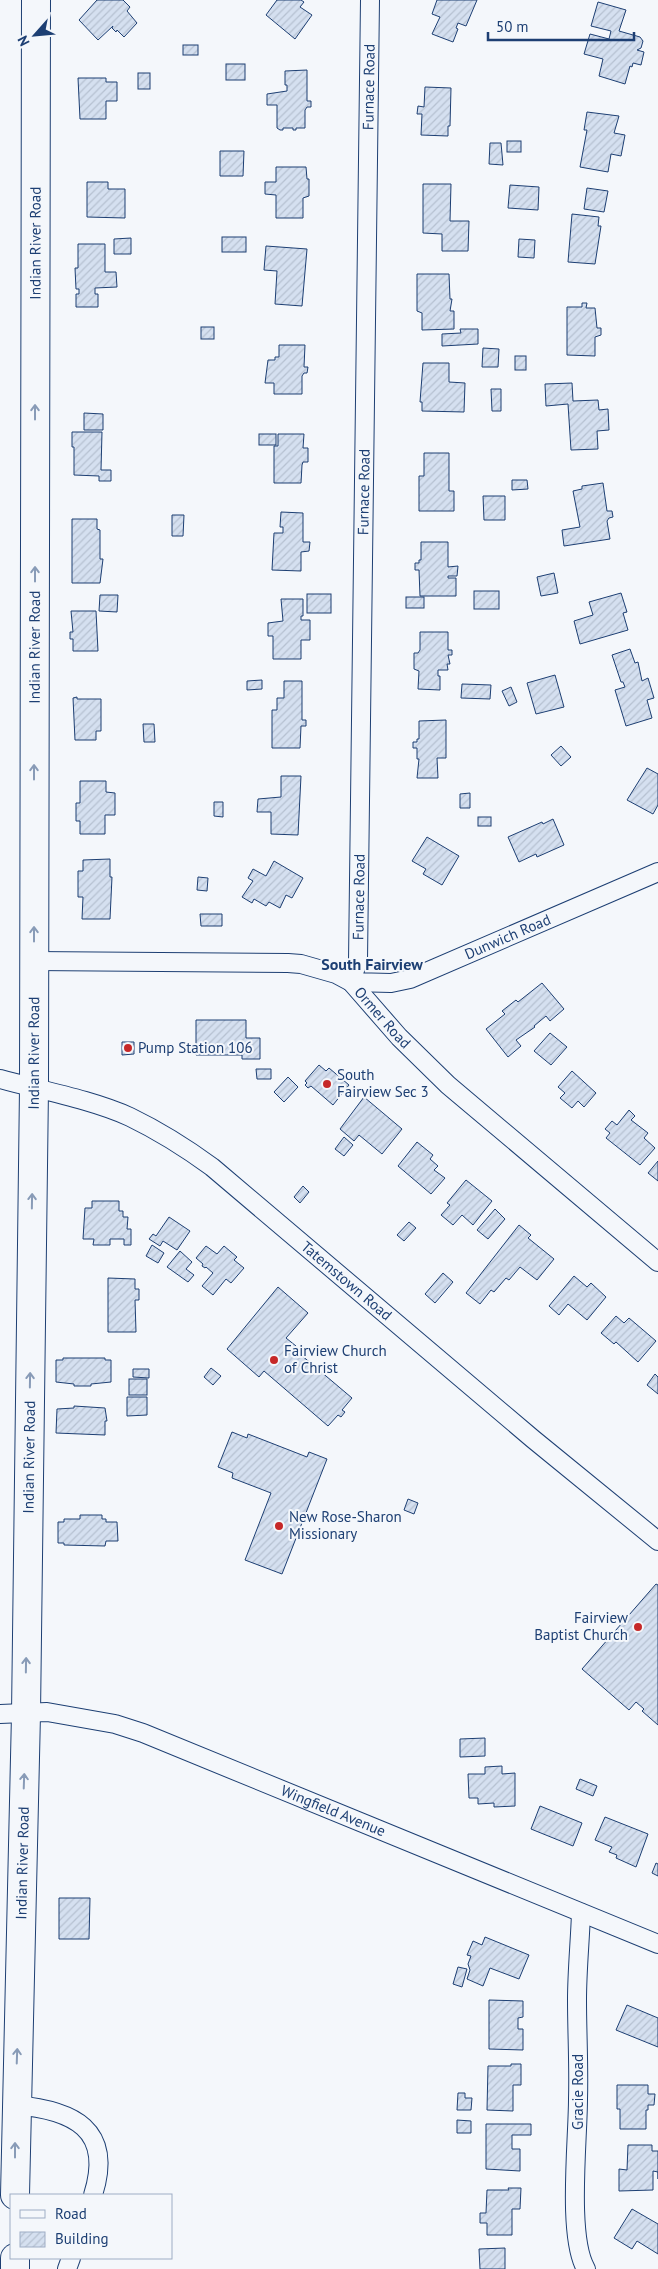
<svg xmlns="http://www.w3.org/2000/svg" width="658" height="2269" viewBox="0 0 658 2269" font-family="'PT Sans',sans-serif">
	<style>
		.building { fill: url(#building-hatch); stroke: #1d3f73 }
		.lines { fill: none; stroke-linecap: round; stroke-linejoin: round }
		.street-casing { stroke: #1d3f73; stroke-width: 20 }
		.primary-casing { stroke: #1d3f73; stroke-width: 30 }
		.street { stroke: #f4f7fb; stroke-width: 18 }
		.primary { stroke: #f4f7fb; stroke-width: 28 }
		.oneway { stroke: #889bb7 }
		.poi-dot { fill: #c62828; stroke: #f4f7fb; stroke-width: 2 }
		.labels { text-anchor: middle; stroke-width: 4; stroke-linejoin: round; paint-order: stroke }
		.street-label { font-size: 15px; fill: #1d3f73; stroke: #f4f7fb }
		.poi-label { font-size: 15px; fill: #1d3f73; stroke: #f4f7fb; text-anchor: start }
		.neighbourhood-label { font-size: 16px; font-weight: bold; fill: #1d3f73; stroke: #f4f7fb }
	</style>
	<defs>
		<pattern id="building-hatch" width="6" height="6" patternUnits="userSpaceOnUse" patternTransform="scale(1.25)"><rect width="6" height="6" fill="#d5e0f0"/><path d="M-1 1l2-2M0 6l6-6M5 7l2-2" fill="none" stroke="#b6c1d1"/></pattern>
	</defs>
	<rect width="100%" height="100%" fill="#f4f7fb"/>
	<g class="building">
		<polygon points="97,0 123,0 130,7 127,11 137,23 124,37 117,30 116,32 112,28 113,26 98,40 79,20"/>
		<polygon points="277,0 301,0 304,2 300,7 312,15 295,39 266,15"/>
		<polygon points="437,0 477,0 466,26 458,23 456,28 458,29 453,42 432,34 440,17 432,14"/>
		<polygon points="598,2 626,10 619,31 640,37 643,41 641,48 637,50 644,52 641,65 633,63 632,67 630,66 625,84 599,76 603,59 584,54 590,34 609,39 611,31 591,26"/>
		<rect x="183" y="45" width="15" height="10"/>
		<rect x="226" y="64" width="19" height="16"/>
		<polygon points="307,70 307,101 311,101 311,107 307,107 305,110 305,128 296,128 296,130 293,130 293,128 283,128 283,130 280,130 277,128 277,105 267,105 267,94 287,91 287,85 285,85 285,71"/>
		<rect x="138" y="73" width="12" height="16"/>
		<polygon points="78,78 106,78 106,82 117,82 117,101 106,101 106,119 80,119"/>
		<polygon points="425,87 451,88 450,126 448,126 448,136 421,135 422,114 417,114 418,106 424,107"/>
		<polygon points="587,112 619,116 614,133 625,135 621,156 611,154 608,172 580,167 587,130 584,130"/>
		<rect x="507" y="141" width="14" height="11"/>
		<polygon points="490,143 501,143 503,165 489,164"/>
		<polygon points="220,151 244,151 243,176 220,176"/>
		<polygon points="276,167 306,167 307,179 309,179 309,196 303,198 303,218 276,218 276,195 265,194 265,182 276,182"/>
		<polygon points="87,182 108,182 108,189 125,189 125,218 87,217"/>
		<polygon points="423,184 451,184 450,221 469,221 468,251 442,251 442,234 423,233"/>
		<polygon points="510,185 539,187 538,210 508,208"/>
		<polygon points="587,188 608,191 604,212 584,209"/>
		<polygon points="572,214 599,217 598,226 601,226 595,264 568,262"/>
		<rect x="222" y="237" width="24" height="15"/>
		<polygon points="131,238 131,254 114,254 114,239"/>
		<polygon points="519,239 535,240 534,258 518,257"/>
		<polygon points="78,244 105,244 105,272 116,272 117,287 95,288 95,294 98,294 98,307 76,307 76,294 79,294 79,289 76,289 75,268 78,268"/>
		<polygon points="266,246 307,249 302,306 275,304 277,271 264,270"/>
		<polygon points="417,274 449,274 450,299 452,299 450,311 454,311 454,329 422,330 422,313 417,311"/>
		<polygon points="582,303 587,303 586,308 595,308 597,328 601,328 601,335 595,337 595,356 567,355 567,307 582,307"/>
		<rect x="201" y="327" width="13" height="12"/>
		<polygon points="460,329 478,329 478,344 442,346 442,334 461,333"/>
		<polygon points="279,345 305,345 304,367 308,367 307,373 304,373 302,376 302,394 274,394 274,383 265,383 268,360 275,360 275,357 279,357"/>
		<polygon points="483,348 499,349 498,367 482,367"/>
		<rect x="515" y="356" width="11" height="14"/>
		<polygon points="423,363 449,363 449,382 465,383 464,412 422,411 422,402 420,402"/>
		<polygon points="572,383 573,401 598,400 599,410 608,409 609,430 597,431 598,449 571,450 568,404 546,406 545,384"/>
		<polygon points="491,389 501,389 501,411 492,411"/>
		<polygon points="84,413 103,414 103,430 84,430"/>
		<polygon points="72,432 102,432 101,470 111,470 111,481 99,481 99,476 74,475 74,447 72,447"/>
		<rect x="259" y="434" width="17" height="11"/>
		<polygon points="278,434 304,434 303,448 308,448 308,462 303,462 302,465 301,483 274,483 274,446 278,446"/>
		<polygon points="424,453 449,453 449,491 454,491 454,511 419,511 419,476 424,476"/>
		<polygon points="512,480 527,480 528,489 512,490"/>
		<polygon points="603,483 607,511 612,511 613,517 609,518 607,521 610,539 564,546 562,530 580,527 573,491 582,489 582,486"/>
		<polygon points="483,496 505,496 505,520 484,520"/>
		<polygon points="281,512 303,513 303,542 310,542 309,551 301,552 301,571 272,570 274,533 283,533 283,527 280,527"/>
		<polygon points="172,515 184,515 183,536 172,536"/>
		<polygon points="72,519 97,519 97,529 100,530 100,559 103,559 100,583 72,583"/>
		<polygon points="421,542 448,542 448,567 458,566 457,576 448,576 448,578 456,578 456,596 420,596 419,570 415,570 415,563 419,563 419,560 421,560"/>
		<polygon points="554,573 558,593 541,596 537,577"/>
		<rect x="474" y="591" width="25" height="18"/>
		<polygon points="621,593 627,612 623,613 628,630 580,644 574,621 593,615 589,602"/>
		<rect x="307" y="594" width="24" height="19"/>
		<polygon points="100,595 118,595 117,612 99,611"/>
		<rect x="406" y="597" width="18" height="11"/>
		<polygon points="281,599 303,599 303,616 301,616 301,620 310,620 310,640 301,640 301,659 273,659 273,636 268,636 268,623 283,621"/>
		<polygon points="71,611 96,611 98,651 73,651 73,639 70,639 70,632 73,632"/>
		<polygon points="420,632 448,632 448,650 452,650 452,655 448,655 450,664 447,664 448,670 438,670 438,676 440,676 440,690 418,689 419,671 414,669 414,653 418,653 420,650"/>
		<polygon points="630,649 635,663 638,662 642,681 648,678 654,698 647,700 652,718 626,726 615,690 625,687 623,682 621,682 612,655"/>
		<polygon points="555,675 564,707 536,714 527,683"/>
		<polygon points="262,680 262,689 247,690 247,681"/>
		<polygon points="284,681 302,681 302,720 306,720 306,726 301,726 300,748 272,748 272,710 277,710 277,698 284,698"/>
		<polygon points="462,684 491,685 490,699 461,698"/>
		<polygon points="511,687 517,702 509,706 502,691"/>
		<polygon points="77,697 77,699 101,699 101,731 96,731 96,740 75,740 73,698"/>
		<polygon points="446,720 446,758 437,758 438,778 417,778 419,759 417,759 417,748 413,748 413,742 417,742 417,739 419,739 419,721"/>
		<polygon points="143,724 154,724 155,742 144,742"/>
		<polygon points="561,746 571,757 561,766 551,755"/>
		<polygon points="647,768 658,774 658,805 653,814 627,800"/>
		<polygon points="281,776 301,776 298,835 271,834 271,812 257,812 258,799 281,797"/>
		<polygon points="80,781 106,781 106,792 115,793 115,815 105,815 105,834 80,834 80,821 76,821 76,803 80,803"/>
		<polygon points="470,793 470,808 460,808 460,794"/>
		<polygon points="214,802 223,802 223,817 214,816"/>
		<rect x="478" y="817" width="13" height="9"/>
		<polygon points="553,819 564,845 537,857 536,854 519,862 508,837 542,822 543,824"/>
		<polygon points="427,837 459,856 442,885 423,874 426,869 412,861"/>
		<polygon points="110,859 110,877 112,877 110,919 82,919 83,897 78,897 78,871 83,871 83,860"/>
		<polygon points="274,861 303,878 292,898 286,895 280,908 269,902 266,906 254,899 252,903 242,897 253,881 248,878 253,869 266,876"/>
		<polygon points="198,877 208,878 207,891 197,890"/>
		<polygon points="200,914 222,914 222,926 201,926"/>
		<polygon points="542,983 564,1009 550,1021 546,1016 534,1026 535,1027 516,1040 521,1046 508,1057 486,1029 505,1014 502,1011 516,1000 518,1002"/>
		<polygon points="196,1020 246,1020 246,1038 260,1038 260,1059 242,1059 242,1055 196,1055"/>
		<polygon points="550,1033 567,1047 551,1065 534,1051"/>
		<polygon points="122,1042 134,1042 134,1054 122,1055"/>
		<polygon points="319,1065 326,1071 329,1068 349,1085 333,1105 311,1086 308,1088 305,1085 307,1083 305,1081"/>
		<polygon points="256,1069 271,1069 271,1079 257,1079"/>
		<polygon points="572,1071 596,1093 584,1107 578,1101 572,1108 560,1098 565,1093 558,1087"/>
		<polygon points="288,1077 298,1087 284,1102 274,1092"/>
		<polygon points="364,1097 402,1129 382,1154 359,1135 354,1141 340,1129"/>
		<polygon points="629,1110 635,1116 631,1120 648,1133 644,1138 655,1148 640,1165 606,1138 610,1133 605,1129 612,1121 617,1125"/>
		<polygon points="344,1137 353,1145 344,1156 335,1149"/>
		<polygon points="417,1142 433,1155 430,1159 438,1166 434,1170 445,1178 431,1194 398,1166"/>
		<polygon points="658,1161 658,1181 648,1173"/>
		<polygon points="466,1180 492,1201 473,1225 462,1215 453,1225 441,1215 450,1205 447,1203"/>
		<polygon points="303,1186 309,1192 300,1203 294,1197"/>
		<polygon points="92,1201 119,1201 119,1211 123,1211 123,1217 128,1217 127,1229 131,1229 131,1245 124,1245 124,1239 110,1239 110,1245 93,1245 94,1239 83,1239 85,1208 92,1208"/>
		<polygon points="495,1209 505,1219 488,1239 477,1230"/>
		<polygon points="169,1217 190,1231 177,1250 163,1241 160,1246 149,1239 153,1234 156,1236"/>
		<polygon points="409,1222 416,1228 404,1241 397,1235"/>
		<polygon points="519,1225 531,1235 528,1238 554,1259 537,1280 520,1267 509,1280 506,1278 494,1292 491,1290 480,1304 466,1293"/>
		<polygon points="152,1245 164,1253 158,1263 146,1256"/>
		<polygon points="206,1246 217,1254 224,1246 237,1257 234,1260 244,1268 231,1283 226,1279 213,1295 202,1286 213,1273 206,1267 205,1268 202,1266 203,1264 196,1258"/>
		<polygon points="180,1251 192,1262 186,1269 194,1275 188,1282 167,1267"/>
		<polygon points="443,1273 453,1282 435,1303 425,1294"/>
		<polygon points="574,1276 587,1287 591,1283 606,1297 587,1320 568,1304 559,1315 549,1306"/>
		<polygon points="108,1278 135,1279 135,1289 139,1289 139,1300 135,1300 136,1332 108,1332"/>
		<polygon points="278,1287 308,1313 286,1338 296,1346 294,1349 352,1398 342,1410 345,1412 341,1417 338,1415 328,1426 264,1371 259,1377 227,1349"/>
		<polygon points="616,1316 624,1323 629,1318 656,1341 638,1362 616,1342 614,1344 601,1333"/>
		<polygon points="63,1358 105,1358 105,1360 111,1360 111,1382 91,1384 91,1386 74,1386 74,1384 56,1382 56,1360 63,1360"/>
		<polygon points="211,1368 221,1376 213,1385 204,1377"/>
		<polygon points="133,1369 149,1369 149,1378 133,1377"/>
		<polygon points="655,1374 658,1377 658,1394 647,1385"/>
		<rect x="129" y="1379" width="18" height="16"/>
		<polygon points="127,1397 147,1397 147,1415 127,1416"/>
		<polygon points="74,1406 105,1408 107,1421 105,1421 105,1435 56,1433 57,1409 74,1408"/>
		<polygon points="232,1432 247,1438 248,1434 307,1457 309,1452 327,1459 282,1574 245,1560 271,1493 232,1478 233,1473 218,1467"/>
		<polygon points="408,1499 418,1503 414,1514 404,1510"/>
		<polygon points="80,1515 102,1515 102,1519 106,1519 106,1522 117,1522 118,1541 106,1541 105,1546 64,1545 64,1543 58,1543 58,1522 64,1522 64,1519 80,1519"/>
		<polygon points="656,1584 658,1585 658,1725 642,1711 644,1709 636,1702 629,1710 582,1669"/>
		<polygon points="485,1738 485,1756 460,1757 460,1739"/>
		<polygon points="502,1766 502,1774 515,1773 515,1806 494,1807 494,1803 478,1804 478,1798 469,1798 468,1774 485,1774 485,1767"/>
		<polygon points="580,1779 597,1786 593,1796 576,1789"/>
		<polygon points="540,1806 582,1823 573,1846 531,1829"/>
		<polygon points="605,1817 648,1834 636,1867 616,1858 617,1855 609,1852 612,1847 595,1840"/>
		<polygon points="656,1863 658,1864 658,1876 652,1873"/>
		<polygon points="59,1898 90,1898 89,1939 59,1939"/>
		<polygon points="485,1937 529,1955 519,1979 490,1968 483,1986 467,1979 470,1970 468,1964 471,1956 467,1955 473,1941 482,1945"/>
		<polygon points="458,1967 467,1969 462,1987 453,1984"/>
		<polygon points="489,2000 523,2001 523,2017 518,2018 518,2029 523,2029 523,2050 489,2049"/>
		<polygon points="627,2005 658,2018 658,2047 616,2030"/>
		<polygon points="511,2064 521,2064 521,2085 513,2085 513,2111 487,2110 488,2066 511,2066"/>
		<polygon points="617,2085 648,2085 648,2094 655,2094 654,2105 648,2105 648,2110 646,2110 646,2129 620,2129 620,2109 617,2109"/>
		<polygon points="458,2093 465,2093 465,2098 472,2098 471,2110 457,2110"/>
		<polygon points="457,2120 471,2121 471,2133 457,2133"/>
		<polygon points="486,2124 531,2124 531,2135 512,2135 512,2149 520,2149 520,2171 486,2169"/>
		<polygon points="628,2145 652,2145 652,2151 658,2151 658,2179 658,2172 653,2171 653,2190 619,2191 619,2169 627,2170"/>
		<polygon points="508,2188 521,2188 520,2209 512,2209 512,2235 487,2235 487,2223 480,2223 480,2213 486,2213 487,2190 509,2190"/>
		<polygon points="632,2209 658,2224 658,2254 637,2241 632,2249 614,2238"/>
		<polygon points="505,2248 505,2269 480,2269 479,2249"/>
	</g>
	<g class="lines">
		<g class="street-casing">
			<g id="street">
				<path id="s1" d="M370 0 358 961 351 982 391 983 410 979 658 872"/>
				<path id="s2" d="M33 961 288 963 301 964 336 974 351 982 399 1037 448 1085 658 1262"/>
				<path id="s3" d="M0 1079C40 1090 93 1100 130 1117 159 1131 186 1148 212 1167L533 1439 658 1541"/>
				<path id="s4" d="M0 1714 47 1712 115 1724 143 1733 658 1944"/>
				<path d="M581 1913C580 1942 577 1971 577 2000 577 2033 579 2066 578 2099 578 2140 567 2237 586 2269"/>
				<path d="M15 2105C73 2110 114 2129 93 2195"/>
				<polyline points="67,2269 71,2258"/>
			</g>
		</g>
		<g class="primary-casing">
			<g id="primary">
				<path id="s5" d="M15 2195 26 1714 34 1088 36 0"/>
				<polyline points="15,2269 15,2258"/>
			</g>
		</g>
		<use href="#street" class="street"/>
		<use href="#primary" class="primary"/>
	</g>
	<defs><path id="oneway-shaft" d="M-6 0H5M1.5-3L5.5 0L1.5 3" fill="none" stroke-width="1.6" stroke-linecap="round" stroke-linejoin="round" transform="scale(1.25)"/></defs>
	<g class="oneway">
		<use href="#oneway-shaft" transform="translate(35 412) rotate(-90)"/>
		<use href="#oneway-shaft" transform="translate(35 574) rotate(-90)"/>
		<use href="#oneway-shaft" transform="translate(34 772) rotate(-90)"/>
		<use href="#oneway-shaft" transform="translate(34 934) rotate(-90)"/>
		<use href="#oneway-shaft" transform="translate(32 1201) rotate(-89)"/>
		<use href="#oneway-shaft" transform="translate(30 1380) rotate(-89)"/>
		<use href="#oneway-shaft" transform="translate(26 1665) rotate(-89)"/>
		<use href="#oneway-shaft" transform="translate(24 1781) rotate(-88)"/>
		<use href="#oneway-shaft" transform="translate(17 2056) rotate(-88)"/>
		<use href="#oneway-shaft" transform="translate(15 2150) rotate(-90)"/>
	</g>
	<g class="poi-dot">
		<circle cx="128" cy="1048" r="5"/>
		<circle cx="327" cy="1084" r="5"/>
		<circle cx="274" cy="1360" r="5"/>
		<circle cx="279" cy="1526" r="5"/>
		<circle cx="638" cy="1627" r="5"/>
	</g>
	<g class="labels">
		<g class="street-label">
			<text transform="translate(369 87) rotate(-89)" y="5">Furnace Road</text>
			<text dy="5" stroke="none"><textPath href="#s5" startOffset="1952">Indian River Road</textPath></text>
			<text transform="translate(364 492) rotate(-89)" y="5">Furnace Road</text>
			<text dy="5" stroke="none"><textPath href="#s5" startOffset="1548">Indian River Road</textPath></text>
			<text transform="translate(359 897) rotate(-89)" y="5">Furnace Road</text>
			<text dy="5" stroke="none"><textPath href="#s1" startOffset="1149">Dunwich Road</textPath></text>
			<text dy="5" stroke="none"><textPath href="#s2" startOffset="369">Ormer Road</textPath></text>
			<text dy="5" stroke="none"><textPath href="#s5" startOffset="1142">Indian River Road</textPath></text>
			<text dy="5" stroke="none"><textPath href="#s3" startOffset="408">Tatemstown Road</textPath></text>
			<text dy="5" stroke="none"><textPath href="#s5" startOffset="738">Indian River Road</textPath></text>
			<text dy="5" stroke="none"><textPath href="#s4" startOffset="351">Wingfield Avenue</textPath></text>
			<text dy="5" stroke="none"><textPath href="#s5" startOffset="332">Indian River Road</textPath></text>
			<text transform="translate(578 2092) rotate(-90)" y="5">Gracie Road</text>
		</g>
		<g class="poi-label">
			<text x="138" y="1053">Pump Station 106</text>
			<text x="337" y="1080">South<tspan x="337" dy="17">Fairview Sec 3</tspan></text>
			<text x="284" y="1356">Fairview Church<tspan x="284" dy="17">of Christ</tspan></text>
			<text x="289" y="1522">New Rose-Sharon<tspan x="289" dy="17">Missionary</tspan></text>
			<text x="628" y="1623" text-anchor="end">Fairview<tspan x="628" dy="17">Baptist Church</tspan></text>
		</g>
		<g class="neighbourhood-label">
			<text x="372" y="970">South Fairview</text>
		</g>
	</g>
	<rect x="10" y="2194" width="162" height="65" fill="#f4f7fb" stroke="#9eadc5"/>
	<rect x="20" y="2210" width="25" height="8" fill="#f4f7fb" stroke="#9eadc5"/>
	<text x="55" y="2219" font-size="15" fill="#1d3f73">Road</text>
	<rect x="20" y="2232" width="25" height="15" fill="url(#building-hatch)" stroke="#9eadc5"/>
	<text x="55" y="2244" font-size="15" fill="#1d3f73">Building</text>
	<g transform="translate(35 35) rotate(243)" stroke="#f4f7fb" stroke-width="4" paint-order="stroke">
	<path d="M0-4L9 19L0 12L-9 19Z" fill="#1d3f73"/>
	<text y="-8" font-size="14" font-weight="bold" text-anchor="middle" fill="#1d3f73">N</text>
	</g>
	<path d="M488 32v8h146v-8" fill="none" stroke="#1d3f73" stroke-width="2.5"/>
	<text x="496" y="32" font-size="15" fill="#1d3f73" stroke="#f4f7fb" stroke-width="4" paint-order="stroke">50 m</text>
</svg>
